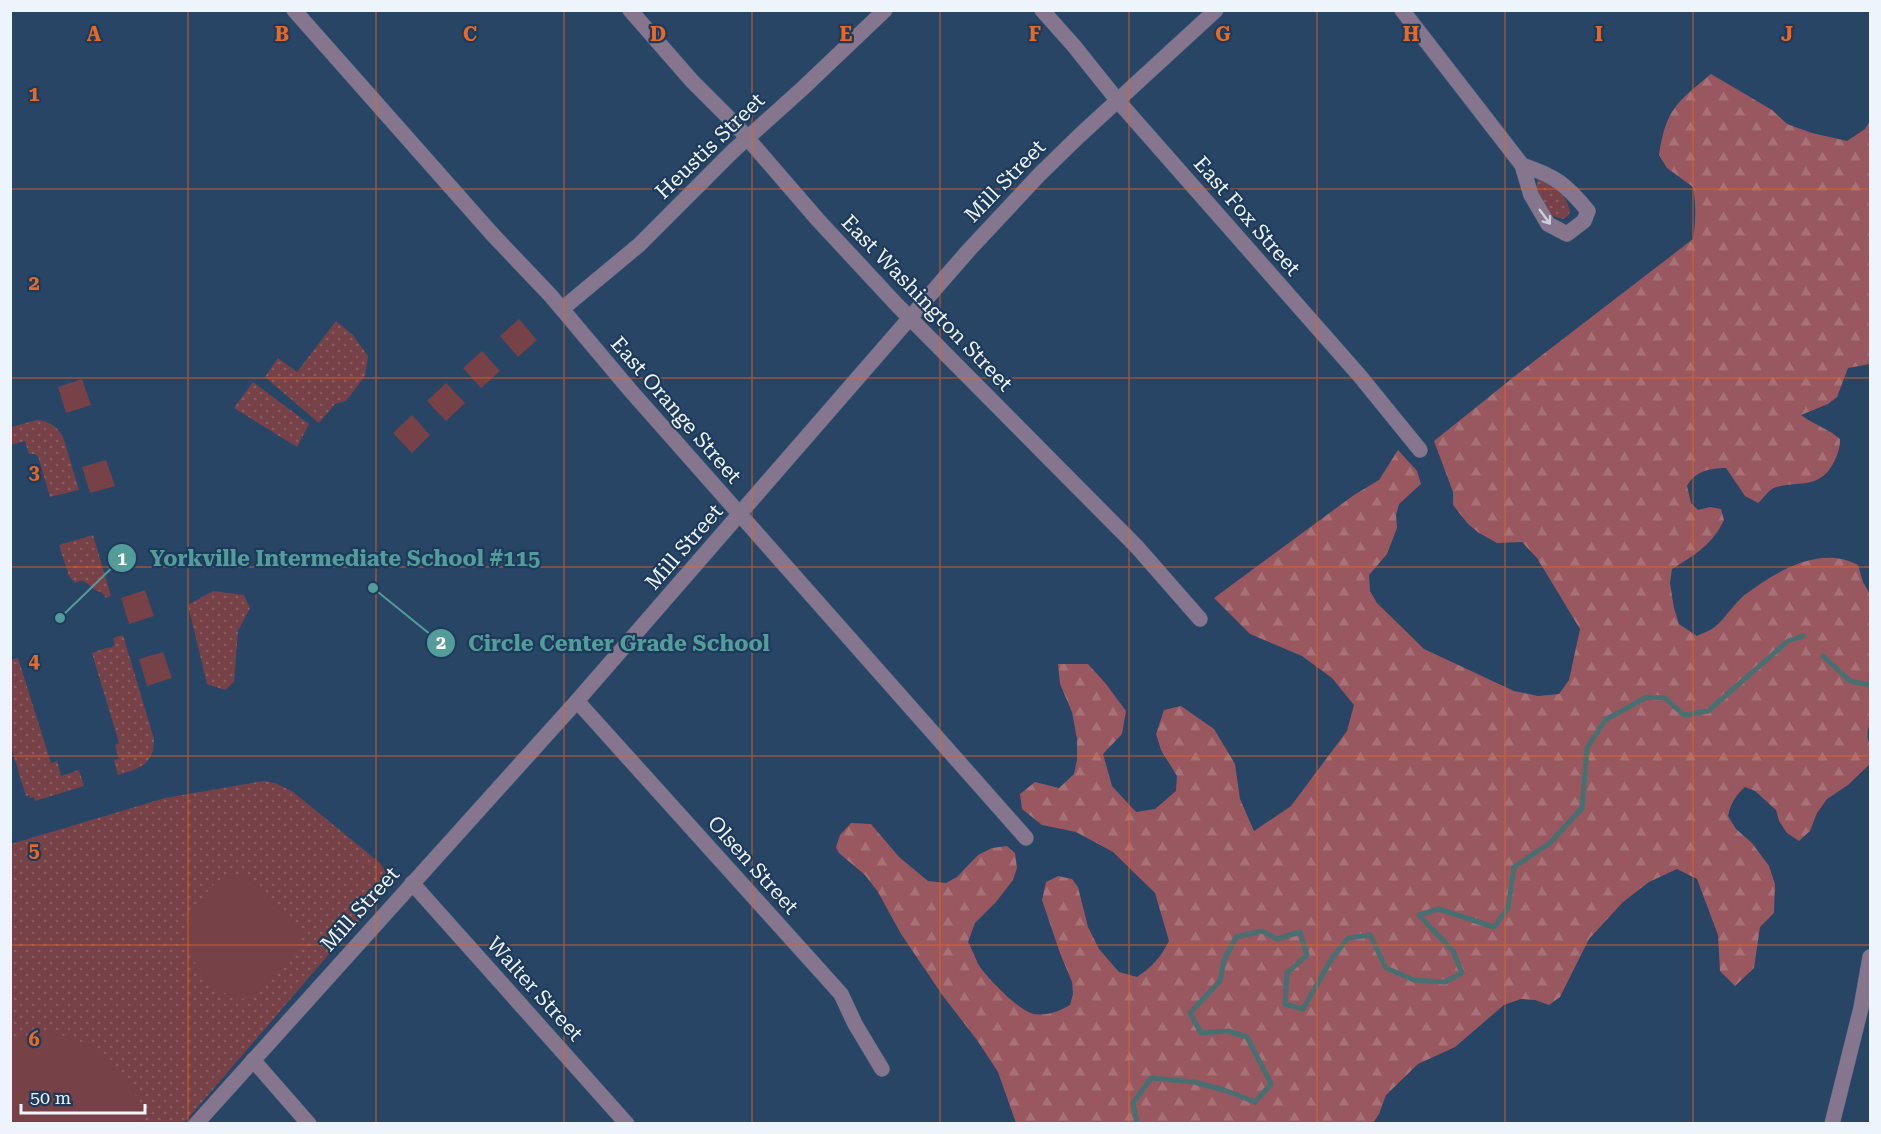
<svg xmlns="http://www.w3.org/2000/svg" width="1881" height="1134" viewBox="0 0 1881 1134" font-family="'Roboto Serif',serif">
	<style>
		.green { fill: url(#green-dots) }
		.forest { fill: url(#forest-firs) }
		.pitch { fill: #764147 }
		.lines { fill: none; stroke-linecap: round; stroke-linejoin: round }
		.stream { stroke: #487072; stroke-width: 5 }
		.minor-casing { stroke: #48617e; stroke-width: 16 }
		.minor { stroke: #85768e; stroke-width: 15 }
		.oneway { stroke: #cecedb }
		.grid { fill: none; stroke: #e86824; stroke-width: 1.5; stroke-opacity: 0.55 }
		.labels { text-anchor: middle; stroke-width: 4.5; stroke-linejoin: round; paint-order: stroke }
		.street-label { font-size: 21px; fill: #edf4fc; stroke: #1e3a5a }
		.grid-label { font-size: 20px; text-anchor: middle; font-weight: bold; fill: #e86824; stroke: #1e3a5a; stroke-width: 4.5; stroke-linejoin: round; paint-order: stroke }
		.leader { fill: none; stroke: #529c99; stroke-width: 2 }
		.callout-dot { fill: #529c99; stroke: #1e3a5a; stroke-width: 2 }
		.mark-label { font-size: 18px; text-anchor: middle; font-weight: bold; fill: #fff }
		.callout-label { font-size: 22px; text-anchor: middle; font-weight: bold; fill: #529c99; stroke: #1e3a5a; stroke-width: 4.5; stroke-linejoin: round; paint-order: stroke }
	</style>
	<defs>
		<pattern id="green-dots" width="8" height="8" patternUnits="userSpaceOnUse" patternTransform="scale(1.5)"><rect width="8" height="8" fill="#764147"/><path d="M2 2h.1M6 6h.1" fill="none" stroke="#8a5d62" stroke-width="1.8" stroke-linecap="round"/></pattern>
		<pattern id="forest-firs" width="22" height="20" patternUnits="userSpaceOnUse" patternTransform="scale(1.5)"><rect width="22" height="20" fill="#99575f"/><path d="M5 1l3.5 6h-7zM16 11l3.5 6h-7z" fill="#a87077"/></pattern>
	</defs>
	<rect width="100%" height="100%" fill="#294566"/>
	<g class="green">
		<path d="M1539 179C1554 184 1566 194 1570 211L1568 216 1563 219C1557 218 1550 215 1546 210 1540 202 1533 186 1539 179Z"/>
		<polygon points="336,321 352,334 368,356 365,376 346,401 335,404 319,423 265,377 278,358 297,372"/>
		<polygon points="253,382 309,424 297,447 234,408"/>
		<path d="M37 420C49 421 57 426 63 437L79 490 50 497 38 456 34 454H29L25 441 11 445V427Z"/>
		<path d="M93 535 111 596 106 598C101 590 100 593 94 589 86 584 85 578 75 583L69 576 59 545Z"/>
		<polygon points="213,591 244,595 250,608 238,631 234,682 225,690 207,684 188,605"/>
		<path d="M123 635 154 739C154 765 140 768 118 775L114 760 119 759 115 745 119 743 92 653C99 651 103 648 112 647L115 644 113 638Z"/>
		<polygon points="18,658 51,763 57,761 61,776 79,770 84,786 35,801 34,797 30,798 29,795 26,796 11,747 11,660"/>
		<path d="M263 781 275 783 292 791 380 863C386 872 391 879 388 889L330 953 184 1123 11 1124V844L165 798Z"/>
	</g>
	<path class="forest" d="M1711 74 1772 110 1787 124 1812 133 1847 141 1865 129 1870 121V364L1848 368 1837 397 1828 404 1801 415C1813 424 1829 429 1840 439 1840 448 1838 453 1834 462 1820 489 1801 481 1776 487 1769 489 1764 498 1758 503L1745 496 1726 468C1710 468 1695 471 1687 486L1691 503 1698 510 1710 507 1721 509 1724 520C1713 544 1695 555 1672 569L1670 583 1674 608 1679 624 1697 636C1703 633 1712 630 1717 625 1727 616 1735 602 1746 594 1777 571 1820 545 1858 565L1863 582 1870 594V724C1865 734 1869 740 1870 749 1871 754 1870 759 1870 764L1848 785 1827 799 1817 813 1810 831 1799 841 1787 833 1779 821 1776 810 1755 791 1745 787C1735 796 1731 803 1728 816L1736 829 1752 843 1769 866 1775 884 1774 913 1760 927 1754 968 1735 986 1720 971 1718 935 1697 879 1677 869 1649 882 1623 902 1589 939 1560 997 1549 1005 1535 1000 1521 999 1504 1005 1455 1047 1418 1064 1386 1095 1379 1114 1373 1123H1016L998 1072 977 1040 943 996 901 934 878 892 865 875 839 853 836 847 840 835 851 823 871 824 899 857 928 881 946 883 957 877 978 855 992 848 1007 846 1015 853 1017 868 1013 880 996 902 975 923 968 942C972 949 975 957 978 964 986 977 1019 1011 1034 1014 1047 1016 1060 1011 1070 1005L1073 994 1072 982 1060 953 1042 900 1046 882 1058 876 1072 879 1078 887 1088 927 1099 949 1119 972 1137 977C1152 967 1161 957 1169 941L1155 893 1113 852 1076 832 1042 825 1022 809 1020 794 1035 782 1059 788 1074 774 1077 760V739L1072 712 1060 684 1058 664H1088L1106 684 1126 711 1122 734 1103 754 1112 786 1136 812 1155 809 1176 791 1177 776 1161 750 1156 734 1164 710 1181 706 1214 729 1235 764 1240 799 1254 831 1291 806 1347 731 1354 705 1332 678 1302 656 1250 634 1214 598 1354 495 1379 480 1398 450 1417 471 1421 484 1399 504 1396 515 1397 528 1387 554 1369 575 1370 591 1377 603 1424 649 1514 691 1538 696 1559 694 1569 680 1580 629 1537 558 1522 542 1497 543 1479 533 1468 524 1453 505V492L1434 441 1520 372 1693 239C1696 220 1696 205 1693 187L1667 168 1659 155C1666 109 1677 102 1711 74Z"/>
	<g class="pitch">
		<polygon points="519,319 537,340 518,357 500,336"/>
		<polygon points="482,351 500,371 481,388 463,368"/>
		<polygon points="82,379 91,405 66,413 58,387"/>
		<polygon points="446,383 465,403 446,421 427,401"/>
		<polygon points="412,415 430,435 412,453 393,433"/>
		<polygon points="106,460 115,486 90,493 82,467"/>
		<polygon points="145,590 154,616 129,624 121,598"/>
		<polygon points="163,652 172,678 147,686 139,659"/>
		<polygon points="229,874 245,874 301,930 301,944 248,1000 218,991 195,963 186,937 189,915 215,883"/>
		<polygon points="47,1030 89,1045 128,1079 146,1117 137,1124 11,1123 11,1042"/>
	</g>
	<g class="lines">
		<g class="stream">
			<polyline points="1823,656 1850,681 1870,685"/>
			<polyline points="1137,1124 1133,1103 1151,1078 1194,1082 1224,1090 1255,1102 1271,1084 1247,1037 1228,1031 1201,1033 1190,1013 1220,981 1224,960 1236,937 1262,931 1277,939 1300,932 1307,955 1287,973 1285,1004 1303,1009 1332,958 1348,938 1370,935 1386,968 1414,980 1445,982 1462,973 1453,951 1419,915 1439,909 1494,927 1508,908 1514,867 1550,843 1582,808 1587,748 1605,720 1647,697 1665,698 1684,715 1708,711 1788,641 1803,636"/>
		</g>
		<g class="minor-casing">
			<g id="minor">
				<polyline points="294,10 493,235 551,296 630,390 1026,838"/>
				<polyline points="630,10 692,81 736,125 818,220 897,305 1137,547 1200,619"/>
				<polyline points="1042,10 1074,46 1118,101 1359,375 1420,450"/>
				<path d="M1402 10 1522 165 1531 195 1548 224 1567 234 1584 221 1588 211C1566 184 1555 176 1522 165"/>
				<polyline points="562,309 639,245 733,151 803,88 885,10"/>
				<polyline points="577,701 841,994 855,1024 882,1069"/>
				<polyline points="412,883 627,1124"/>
				<polyline points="253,1060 309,1124"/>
				<polyline points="196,1124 577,701 968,251 1039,175 1079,136 1216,10"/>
				<polyline points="1832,1124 1861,1008 1870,957"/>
			</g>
		</g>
		<use href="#minor" class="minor"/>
	</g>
	<defs><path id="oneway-shaft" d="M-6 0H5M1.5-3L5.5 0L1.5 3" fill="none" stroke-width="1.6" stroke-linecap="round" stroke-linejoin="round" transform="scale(1.5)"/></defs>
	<use class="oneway" href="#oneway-shaft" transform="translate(1545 217) rotate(54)"/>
	<path class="grid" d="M188 10V1124M376 10V1124M564 10V1124M752 10V1124M940 10V1124M1129 10V1124M1317 10V1124M1505 10V1124M1693 10V1124M10 189H1870M10 378H1870M10 567H1870M10 756H1870M10 945H1870"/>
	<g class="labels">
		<g class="street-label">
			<text transform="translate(710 146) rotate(-44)" y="7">Heustis Street</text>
			<text transform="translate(1005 181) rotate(-46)" y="7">Mill Street</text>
			<text transform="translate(1247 216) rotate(49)" y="7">East Fox Street</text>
			<text transform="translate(927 303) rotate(46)" y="7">East Washington Street</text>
			<text transform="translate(676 410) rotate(49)" y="7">East Orange Street</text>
			<text transform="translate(684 547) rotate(-49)" y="7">Mill Street</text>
			<text transform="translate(753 865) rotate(48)" y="7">Olsen Street</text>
			<text transform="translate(360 909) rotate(-48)" y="7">Mill Street</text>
			<text transform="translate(535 989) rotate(48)" y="7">Walter Street</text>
		</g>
	</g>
	<g class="grid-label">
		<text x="94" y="41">A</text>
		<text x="282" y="41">B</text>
		<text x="470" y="41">C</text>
		<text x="658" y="41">D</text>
		<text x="846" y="41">E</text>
		<text x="1035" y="41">F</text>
		<text x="1223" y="41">G</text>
		<text x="1411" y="41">H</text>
		<text x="1599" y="41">I</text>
		<text x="1787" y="41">J</text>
		<text x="34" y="101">1</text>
		<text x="34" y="290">2</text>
		<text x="34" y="479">3</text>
		<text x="34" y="668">4</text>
		<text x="34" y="857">5</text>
		<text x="34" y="1046">6</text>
	</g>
	<path class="leader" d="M60 618L122 558M373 588L441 643"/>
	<g class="callout-dot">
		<circle cx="60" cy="618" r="6"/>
		<circle cx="373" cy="588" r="6"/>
		<circle cx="122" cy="558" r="15"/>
		<circle cx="441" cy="643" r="15"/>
	</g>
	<g class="mark-label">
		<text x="122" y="565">1</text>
		<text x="441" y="649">2</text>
	</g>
	<g class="callout-label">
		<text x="345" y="566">Yorkville Intermediate School #115</text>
		<text x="619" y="651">Circle Center Grade School</text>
	</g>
	<rect width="1881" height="1134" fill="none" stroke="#edf4fc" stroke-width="24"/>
	<path d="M21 1104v9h124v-9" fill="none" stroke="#edf4fc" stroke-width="3"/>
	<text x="30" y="1104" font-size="18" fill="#edf4fc" stroke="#1e3a5a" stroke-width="4.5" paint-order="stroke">50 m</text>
</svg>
